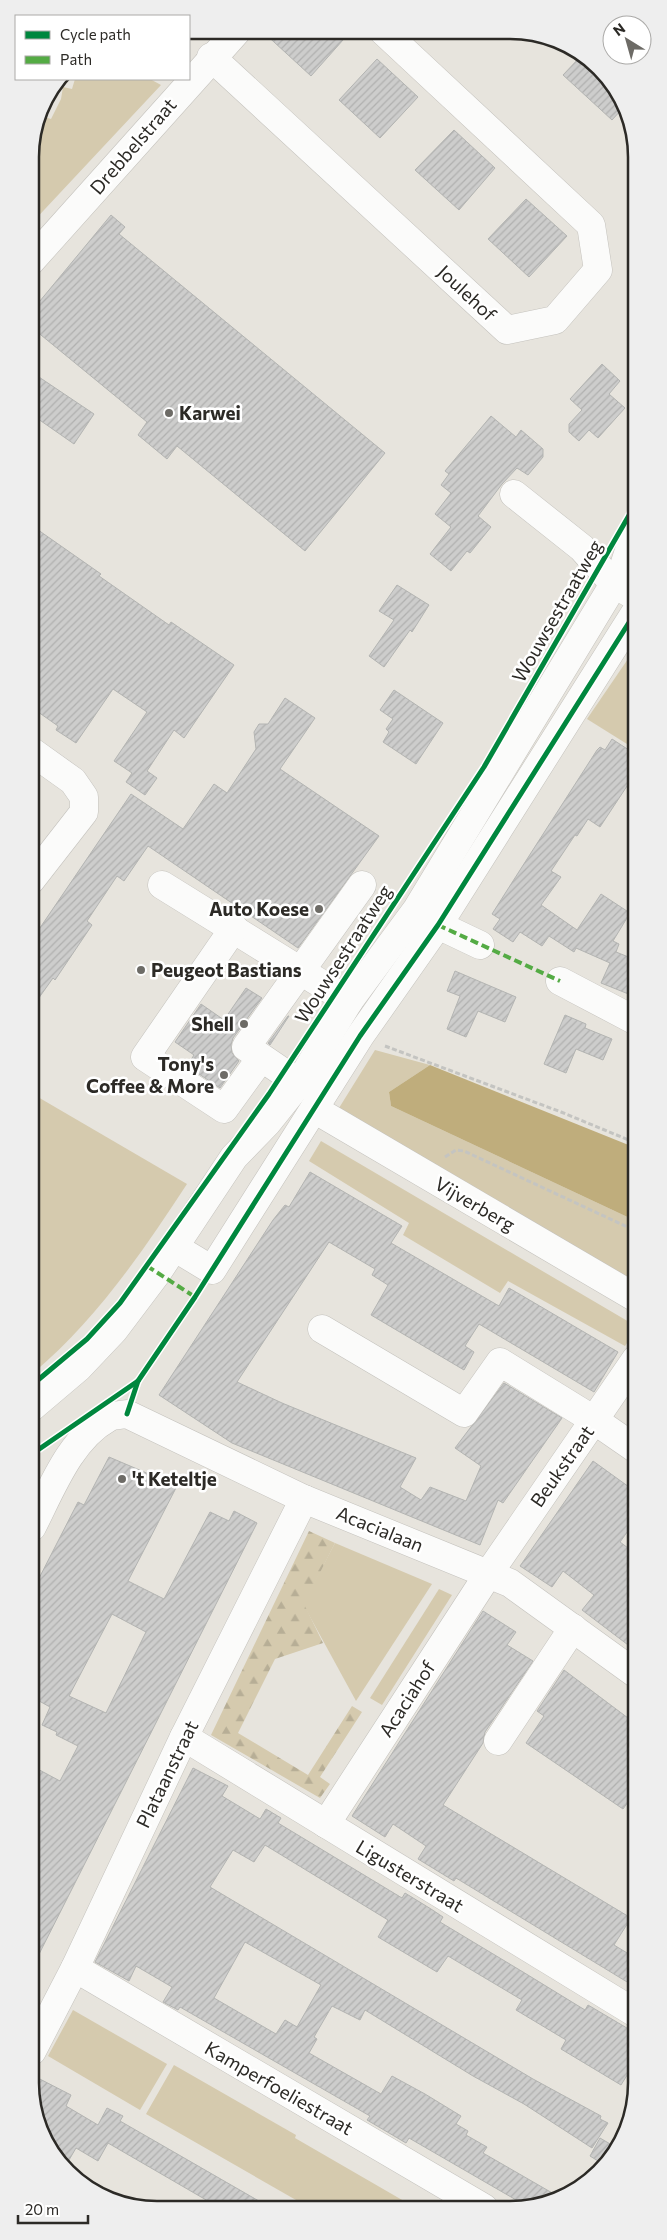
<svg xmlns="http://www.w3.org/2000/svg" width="667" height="2240" viewBox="0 0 667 2240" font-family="Commissioner,sans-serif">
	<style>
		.grass { fill: #d5caae }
		.forest { fill: url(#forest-firs) }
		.water { fill: #bfad7c }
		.building { fill: url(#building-hatch); stroke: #b3b4b2; fill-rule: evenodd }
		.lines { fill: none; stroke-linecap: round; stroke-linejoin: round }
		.minor-casing { stroke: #c4c2bd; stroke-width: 29 }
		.major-casing { stroke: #c4c2bd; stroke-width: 29 }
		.path { stroke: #c4c4c1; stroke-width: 3; stroke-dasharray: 5 2.5; stroke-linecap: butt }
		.minor { stroke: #fbfbfa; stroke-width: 28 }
		.major { stroke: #fbfbfa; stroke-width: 28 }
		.quiet { stroke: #54ab44; stroke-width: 4; stroke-dasharray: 8 4; stroke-linecap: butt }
		.cycleway-casing { stroke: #fff; stroke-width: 8 }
		.cycleway { stroke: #00873e; stroke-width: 5 }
		.poi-dot { fill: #6d6b66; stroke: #fff; stroke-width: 2 }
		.labels { text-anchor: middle; stroke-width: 5; stroke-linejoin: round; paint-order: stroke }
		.street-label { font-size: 19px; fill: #2c2a26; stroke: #fff }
		.poi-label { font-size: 19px; font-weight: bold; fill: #2c2a26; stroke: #fff; text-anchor: start }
		.rim { fill: none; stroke: #2c2a26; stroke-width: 2.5 }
	</style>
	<defs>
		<pattern id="forest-firs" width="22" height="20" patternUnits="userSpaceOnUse" patternTransform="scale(1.25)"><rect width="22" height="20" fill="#d5caae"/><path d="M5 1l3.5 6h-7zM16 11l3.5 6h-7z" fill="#b7ae96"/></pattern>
		<pattern id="building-hatch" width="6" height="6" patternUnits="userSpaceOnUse" patternTransform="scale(1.25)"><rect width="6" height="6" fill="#cdcdcc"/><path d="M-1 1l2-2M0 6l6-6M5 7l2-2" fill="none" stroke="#b0b0af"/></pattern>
	</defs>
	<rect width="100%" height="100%" fill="#e7e4dd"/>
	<g class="grass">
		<polygon points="75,79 150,79 161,85 30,225 30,149 38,115 51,119 61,99 63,87 72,89"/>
		<polygon points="630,656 635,660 635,749 587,719"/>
		<polygon points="375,1050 430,1065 389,1092 391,1106 636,1221 636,1287 343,1116 339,1108"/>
		<path d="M31 1093 187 1184C142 1253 95 1321 32 1374Z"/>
		<polygon points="321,1141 636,1326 636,1330 625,1346 508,1281 500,1293 403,1235 409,1223 309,1161"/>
		<polygon points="335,1543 432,1584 356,1701 303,1604"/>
		<polygon points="439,1589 452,1595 382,1705 370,1698"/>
		<polygon points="73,2010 167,2064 140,2110 48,2056"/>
		<polygon points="174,2065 296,2135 295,2138 416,2208 310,2208 146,2114"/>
	</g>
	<polygon class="forest" points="309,1531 335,1543 304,1604 323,1643 275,1659 238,1733 308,1775 352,1706 362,1712 320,1777 330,1784 320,1798 211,1735"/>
	<polygon class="water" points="430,1065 636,1148 636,1221 391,1106 389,1092"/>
	<g class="building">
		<polygon points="262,31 351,31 311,76"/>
		<polygon points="580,57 600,67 622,109 612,120 563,75"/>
		<polygon points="377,59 418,97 380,138 339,100"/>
		<polygon points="454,130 495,168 459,210 415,170"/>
		<polygon points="526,199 567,236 529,277 488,239"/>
		<polygon points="111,215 125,227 119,234 385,453 305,551 177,446 167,459 138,435 147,422 30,326 30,313"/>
		<polygon points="602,364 620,381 609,394 625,408 598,438 589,430 579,441 569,432 569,424 582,410 570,399"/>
		<polygon points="30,371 94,414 74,444 31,414"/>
		<polygon points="491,416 516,437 521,430 543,449 543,457 528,475 517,468 502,484 478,516 491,527 470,553 467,551 451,571 430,554 451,527 435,514 451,493 441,485 449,474 445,471"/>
		<polygon points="31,525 101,574 99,576 169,625 171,622 234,665 184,738 174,730 147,771 157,778 145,795 126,782 132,773 114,761 147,712 113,689 76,743 56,730 58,726 31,707"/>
		<polygon points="397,585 429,605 412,632 410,630 384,667 369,656 394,620 379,611"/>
		<polygon points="394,690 443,723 416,764 383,742 389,732 386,729 393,719 380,710"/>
		<polygon points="285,698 315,718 280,769 379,836 298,948 148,846 124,881 117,876 87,921 92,925 55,980 53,978 31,1009 31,941 131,794 183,829 214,784 227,793 256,749 254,732 259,724 268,724"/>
		<polygon points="612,739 635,754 635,774 600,827 588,819 577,836 575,835 551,871 561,877 541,905 577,930 601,894 630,913 613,941 619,944 616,952 636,960 636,997 601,983 610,963 576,948 574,952 549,936 542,946 520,932 513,942 493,929 500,919 492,914 520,870 597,750 600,747 605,750"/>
		<polygon points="455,971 516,997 505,1022 478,1011 466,1037 447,1029 460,996 447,991"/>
		<polygon points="246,988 262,998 233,1038 231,1045 232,1053 239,1061 220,1088 187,1066 194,1055 175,1042 201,1004 224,1020"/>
		<polygon points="565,1015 586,1024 585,1028 612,1039 603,1060 576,1049 566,1073 544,1064"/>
		<polygon points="288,1016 289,1016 270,1045 268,1043"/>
		<polygon points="310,1172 402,1226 391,1243 434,1268 499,1306 509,1288 618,1352 594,1392 479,1324 465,1346 474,1352 464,1370 371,1315 388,1285 372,1275 375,1269 329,1242 237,1382 282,1403 416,1458 400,1487 421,1500 430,1487 466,1501 481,1466 455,1448 504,1383 562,1418 503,1503 498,1500 480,1545 232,1443 159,1395 273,1220 285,1205 289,1207"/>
		<path d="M109 1457 177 1486 128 1581 164 1599 210 1512 229 1521 234 1511 257 1523 32 1968V1766L60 1781 78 1746 56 1735 57 1732 42 1725 50 1707 32 1697V1592L78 1502 84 1505ZM112 1614 146 1632 106 1713 69 1696Z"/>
		<polygon points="593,1461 636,1492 636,1520 620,1542 636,1554 636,1651 582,1610 594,1595 563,1571 552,1587 520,1566"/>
		<polygon points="483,1611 516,1632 507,1645 533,1661 485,1732 483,1743 443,1805 631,1918 614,1945 637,1959 637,1988 456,1878 454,1881 418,1859 426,1846 393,1824 385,1837 352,1816"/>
		<polygon points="564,1670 636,1724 636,1791 623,1809 526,1743 544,1716 537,1711"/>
		<path d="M193 1768 228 1786 222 1796 260 1819 266 1809 281 1818 278 1823 402 1898 405 1893 431 1909 443 1917 440 1922 523 1972 585 2010 588 2005 637 2034V2059L621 2085 561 2049 566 2040 516 2010 522 2000 448 1956 437 1972 378 1937 388 1920 265 1845 254 1862 233 1850 210 1887 533 2079 601 2116 600 2119 608 2123 592 2148 524 2104 473 2076 365 2010 360 2020 332 2006 314 2037 317 2039 309 2053 381 2094 392 2076 425 2094 461 2116 456 2124 468 2131 466 2135 487 2147 483 2153 561 2198 530 2208 409 2138 406 2143 367 2120 370 2116 180 2007 178 2010 163 2002 172 1987 136 1966 129 1981 95 1962ZM245 1942 321 1985 297 2027 285 2020 276 2034 214 1998Z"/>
		<polygon points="32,2075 71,2095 66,2106 98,2125 107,2108 123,2116 120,2121 271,2208 220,2208 108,2143 98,2161 76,2148 69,2160 56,2152 32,2108"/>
		<polygon points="600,2138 617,2148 606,2166 590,2156"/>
	</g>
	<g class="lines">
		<g class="minor-casing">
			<g id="minor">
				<polyline points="211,57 507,330 555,320 598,270 591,225 383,31"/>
				<polyline points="30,262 237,31"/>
				<polyline points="514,494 582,548 614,584 635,596"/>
				<polyline points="31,751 73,781 84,797 84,812 31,880"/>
				<polyline points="162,885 349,1001"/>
				<polyline points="438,925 480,945"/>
				<polyline points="234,928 145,1057 224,1109 261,1058"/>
				<polyline points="560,981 636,1021"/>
				<polyline points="299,1083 246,1047 362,885"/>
				<polyline points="314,1109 636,1298"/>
				<polyline points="174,1247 212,1270 360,1036 438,925 635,613"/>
				<polyline points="322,1329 464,1413 500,1362 594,1420 636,1449"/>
				<path d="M32 1527C51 1490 70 1439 108 1418 113 1415 121 1415 127 1414L304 1499 510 1583 636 1674"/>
				<polyline points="184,1737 637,2014"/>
				<polyline points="498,1741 573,1628"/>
				<polyline points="326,1824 489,1573 636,1359"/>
				<polyline points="75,1968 484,2208"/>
				<polyline points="32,2051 75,1968 184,1737 304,1499"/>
			</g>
		</g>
		<g class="major-casing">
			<g id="major">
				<polyline points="622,572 635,532"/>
				<polyline points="32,1407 78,1368 114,1330 157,1273 234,1157 267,1123 299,1083 349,1001 417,909 614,584 635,559"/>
			</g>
		</g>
		<g class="path">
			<polyline points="385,1046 561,1112 636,1143"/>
			<polyline points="445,1157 456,1150 464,1151 636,1231"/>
		</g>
		<use href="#minor" class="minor"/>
		<use href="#major" class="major"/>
		<g class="quiet">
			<polyline points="438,925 560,981"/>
			<polyline points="147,1266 195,1297"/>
		</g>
		<g class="cycleway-casing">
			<g id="cycleway">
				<polyline points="32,1385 87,1339 120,1303 269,1094 484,767 635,505"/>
				<polyline points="127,1414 138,1381 195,1297 360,1036 438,925 635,613"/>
				<polyline points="32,1454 138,1381"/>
			</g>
		</g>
		<use href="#cycleway" class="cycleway"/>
	</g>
	<g class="poi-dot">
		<circle cx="169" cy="413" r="5"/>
		<circle cx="319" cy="909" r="5"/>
		<circle cx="141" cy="970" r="5"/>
		<circle cx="244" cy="1024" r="5"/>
		<circle cx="224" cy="1075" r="5"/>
		<circle cx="122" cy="1479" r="5"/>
	</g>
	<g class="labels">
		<g class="street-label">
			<text transform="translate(133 146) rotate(-49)" y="7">Drebbelstraat</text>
			<text transform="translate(467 293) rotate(43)" y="7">Joulehof</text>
			<text transform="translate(557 611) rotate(-60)" y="7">Wouwsestraatweg</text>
			<text transform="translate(343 954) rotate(-57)" y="7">Wouwsestraatweg</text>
			<text transform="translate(475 1204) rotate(30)" y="7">Vijverberg</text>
			<text transform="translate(562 1466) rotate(-55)" y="7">Beukstraat</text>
			<text transform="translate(380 1529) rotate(22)" y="7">Acacialaan</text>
			<text transform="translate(407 1699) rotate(-57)" y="7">Acaciahof</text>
			<text transform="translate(167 1774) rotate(-64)" y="7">Plataanstraat</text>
			<text transform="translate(410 1876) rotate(31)" y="7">Ligusterstraat</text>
			<text transform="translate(279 2088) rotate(30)" y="7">Kamperfoeliestraat</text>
		</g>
		<g class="poi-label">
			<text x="179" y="420">Karwei</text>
			<text x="309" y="916" text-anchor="end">Auto Koese</text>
			<text x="151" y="977">Peugeot Bastians</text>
			<text x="234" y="1031" text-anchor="end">Shell</text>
			<text x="214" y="1071" text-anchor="end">Tony's<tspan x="214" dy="22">Coffee &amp; More</tspan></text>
			<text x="132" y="1486">'t Keteltje</text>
		</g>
	</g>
	<path d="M0 0H667V2240H0ZM157 39H510A118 118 0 0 1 628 157V2083A118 118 0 0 1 510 2201H157A118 118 0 0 1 39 2083V157A118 118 0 0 1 157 39Z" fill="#eee" fill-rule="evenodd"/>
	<path class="rim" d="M157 39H510A118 118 0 0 1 628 157V2083A118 118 0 0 1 510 2201H157A118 118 0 0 1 39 2083V157A118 118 0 0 1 157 39Z"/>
	<rect x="15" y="15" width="175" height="65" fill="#ffffff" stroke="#abaaa8"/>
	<rect x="25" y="31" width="25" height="8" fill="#00873e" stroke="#abaaa8"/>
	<text x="60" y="40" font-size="15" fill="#2c2a26">Cycle path</text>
	<rect x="25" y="56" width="25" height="8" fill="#54ab44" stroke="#abaaa8"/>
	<text x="60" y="65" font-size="15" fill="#2c2a26">Path</text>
	<g transform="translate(627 40) rotate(323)"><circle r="24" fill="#ffffff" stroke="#abaaa8"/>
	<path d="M0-4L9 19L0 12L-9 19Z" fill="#6d6b66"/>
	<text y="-8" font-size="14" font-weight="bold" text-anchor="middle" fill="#2c2a26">N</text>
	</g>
	<path d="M18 2215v8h70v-8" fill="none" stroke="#2c2a26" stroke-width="2.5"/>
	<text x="25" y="2215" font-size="15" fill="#2c2a26" stroke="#ffffff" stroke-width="4" paint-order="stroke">20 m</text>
</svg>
